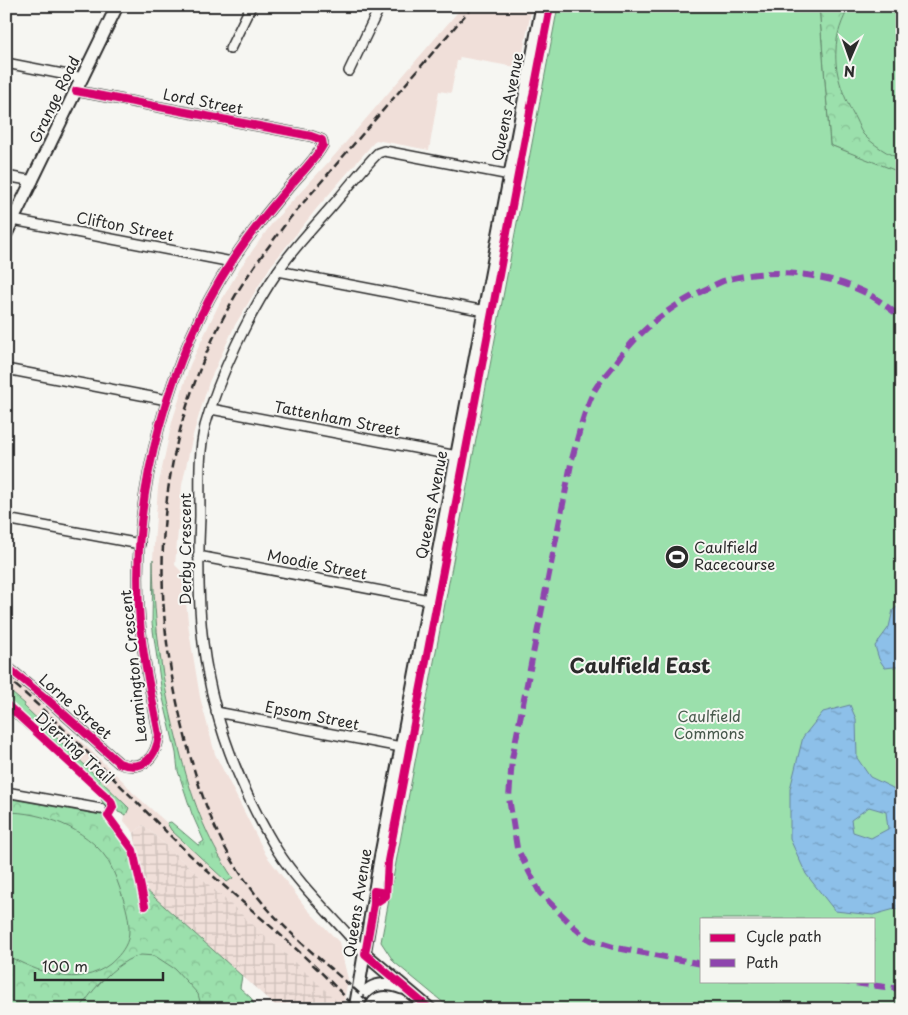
<svg xmlns="http://www.w3.org/2000/svg" width="908" height="1015" viewBox="0 0 908 1015" font-family="'Playpen Sans',sans-serif">
	<style>
		.built { fill: #f0dfd9 }
		.industrial { fill: url(#industrial-grid) }
		.grass { fill: url(#grass-tufts); stroke: #63866c }
		.forest { fill: url(#forest-crowns); stroke: #63866c }
		.pitch { fill: #9be0ac; stroke: #63866c; fill-rule: evenodd }
		.water { fill: url(#water-ripples); stroke: #66849d; fill-rule: evenodd }
		.lines { fill: none; stroke-linecap: round; stroke-linejoin: round }
		.street-casing { stroke: #2b2b2b; stroke-width: 12 }
		.secondary-casing { stroke: #2b2b2b; stroke-width: 15 }
		.street { stroke: #f6f6f2; stroke-width: 9 }
		.secondary { stroke: #f6f6f2; stroke-width: 11 }
		.rail { stroke: #2b2b2b; stroke-width: 2.5; stroke-dasharray: 8 4; stroke-linecap: butt }
		.quiet { stroke: #8e44ad; stroke-width: 6; stroke-dasharray: 12 6; stroke-linecap: butt }
		.cycleway-casing { stroke: #f6f6f2; stroke-width: 11 }
		.cycleway { stroke: #d6006c; stroke-width: 8 }
		.labels { text-anchor: middle; stroke-width: 4; stroke-linejoin: round; paint-order: stroke }
		.street-label { font-size: 15px; fill: #2b2b2b; stroke: #f6f6f2 }
		.poi-label { font-size: 15px; fill: #2b2b2b; stroke: #f6f6f2; text-anchor: start }
		.park-label { font-size: 15px; fill: #47584b; stroke: #f6f6f2 }
		.district-label { font-size: 20px; font-weight: bold; fill: #2b2b2b; stroke: #f6f6f2 }
	</style>
	<defs>
		<pattern id="industrial-grid" width="8" height="8" patternUnits="userSpaceOnUse" patternTransform="scale(1.25)"><rect width="8" height="8" fill="#f0dfd9"/><path d="M0 4h8M4 0v8" fill="none" stroke="#cec0ba"/></pattern>
		<pattern id="grass-tufts" width="24" height="20" patternUnits="userSpaceOnUse" patternTransform="scale(1.25)"><rect width="24" height="20" fill="#9be0ac"/><path d="M3 7l-1-3M5 7V3M7 7l1-3M15 17l-1-3M17 17v-4M19 17l1-3" fill="none" stroke="#86c094"/></pattern>
		<pattern id="forest-crowns" width="20" height="18" patternUnits="userSpaceOnUse" patternTransform="scale(1.25)"><rect width="20" height="18" fill="#9be0ac"/><path d="M2 6a3 3 0 1 1 6 0M12 15a3 3 0 1 1 6 0" fill="none" stroke="#86c094"/></pattern>
		<pattern id="water-ripples" width="26" height="14" patternUnits="userSpaceOnUse" patternTransform="scale(1.25)"><rect width="26" height="14" fill="#8dc0e9"/><path d="M2 4q2-2 4 0t4 0M15 11q2-2 4 0t4 0" fill="none" stroke="#739cbd"/></pattern>
	</defs>
	<rect width="100%" height="100%" fill="#f6f6f2"/>
	<filter id="ink" filterUnits="userSpaceOnUse"><feTurbulence type="fractalNoise" baseFrequency=".02" numOctaves="2"/><feDisplacementMap in="SourceGraphic" scale="10" xChannelSelector="R" yChannelSelector="G"/><feConvolveMatrix kernelMatrix="1 2 1 2 8 2 1 2 1" color-interpolation-filters="sRGB"/></filter>
	<g filter="url(#ink)">
		<polygon class="built" points="463,6 532,6 520,68 460,57 459,61 457,61 451,93 439,91 429,150 376,140 317,208 270,267 235,325 209,382 193,435 182,485 175,565 183,573 189,631 200,697 215,754 266,855 307,909 339,942 348,979 343,1007 143,825 134,833 124,821 125,815 118,812 116,800 19,711 25,704 6,688 6,673 31,694 125,783 132,792 167,823 171,830 226,882 232,878 217,855 205,831 191,795 165,694 156,633 153,603 153,559 158,487 172,422 190,365 217,308 240,268 273,222 334,156"/>
		<polygon class="industrial" points="143,825 324,989 343,1007 342,1009 279,1009 145,889 134,833"/>
		<g class="grass">
			<path d="M153 559C154 626 162 684 179 748 191 796 205 837 233 878L227 882 171 830 167 823 171 822 198 845 204 841 192 814 178 771 176 753 162 694 152 623Z"/>
			<polygon points="6,688 25,704 24,706 129,808 126,815 118,812 116,800 6,702"/>
			<polygon points="6,707 106,798 109,801 107,811 101,799 103,796 6,712"/>
		</g>
		<g class="forest">
			<polygon points="819,6 902,6 902,175 830,145"/>
			<polygon points="6,798 112,817 136,846 145,889 242,976 240,988 251,998 256,1009 7,1009"/>
		</g>
		<g class="pitch">
			<path d="M558 6H819L830 145 902 173V1009H451L394 962 381 942ZM702 919H874V981H702Z"/>
			<path d="M850 6H902V159C890 156 871 143 863 134 860 130 858 124 856 120 845 99 834 75 836 50 836 36 842 19 850 6Z"/>
			<path d="M6 812C42 812 86 828 107 859 114 871 119 885 123 898 127 910 131 926 128 939 125 949 118 957 110 964 78 989 38 972 6 955Z"/>
			<path d="M141 955 155 956 175 969 198 994 202 1009H80C91 992 106 974 123 963 128 959 135 957 141 955Z"/>
		</g>
		<g class="water">
			<polygon points="902,603 902,666 885,668 879,659 875,646 889,627 893,610"/>
			<path d="M850 705 856 719 857 758 870 777 891 787 902 795V907L873 915 835 911 806 874 790 839V789L803 737 823 712ZM869 807 886 812 888 829 871 838 853 832 851 820Z"/>
		</g>
		<g class="lines">
			<g class="street-casing">
				<g id="street">
					<polyline points="230,49 251,6"/>
					<polyline points="6,63 83,78"/>
					<polyline points="349,71 380,6"/>
					<polyline points="6,176 33,181"/>
					<polyline points="13,220 232,262"/>
					<polyline points="278,271 485,311"/>
					<polyline points="6,369 167,400"/>
					<polyline points="211,409 457,456"/>
					<polyline points="6,519 140,544"/>
					<polyline points="198,556 429,600"/>
					<path d="M6 666 48 700 119 763C143 772 156 758 159 735 151 692 141 651 139 608 132 492 169 357 232 261 249 235 269 210 290 186 301 173 315 160 323 145L322 140 311 136 76 91"/>
					<polyline points="216,712 401,747"/>
					<polyline points="6,792 101,809"/>
					<path d="M365 954C336 919 301 888 277 850 239 787 212 716 203 643 198 601 198 558 200 516 200 487 198 455 205 426 219 376 249 313 278 271 294 247 315 226 333 205 348 188 362 169 378 153L384 151 390 152 510 175"/>
				</g>
			</g>
			<g class="secondary-casing">
				<g id="secondary">
					<polyline points="6,234 117,6"/>
					<polyline points="365,954 430,1009"/>
					<path d="M358 1004C366 984 383 981 402 988"/>
					<polyline points="355,1009 380,859 542,6"/>
				</g>
			</g>
			<use href="#street" class="street"/>
			<use href="#secondary" class="secondary"/>
			<g class="rail">
				<path d="M6 677C71 732 128 795 189 854 244 906 306 952 356 1009"/>
				<path d="M377 1009C331 967 278 929 243 877 211 831 195 778 182 724 145 575 159 425 238 291 254 265 272 242 290 218L473 6"/>
			</g>
			<g class="quiet">
				<path d="M702 964 617 948 590 940 585 937 575 928 540 893 517 848 509 798 512 759 572 459C578 437 583 414 593 393 598 382 610 371 618 360 641 329 668 308 702 291 709 288 716 284 723 281 767 267 823 272 864 292 877 298 890 309 902 318"/>
				<polyline points="838,981 902,989"/>
			</g>
			<g class="cycleway-casing">
				<g id="cycleway">
					<path d="M6 666 48 700 119 763C143 772 156 758 159 735 151 692 141 651 139 608 132 492 169 357 232 261 249 235 269 210 290 186 301 173 315 160 323 145L322 140 311 136 76 91"/>
					<polyline points="6,704 111,801 113,807 108,816 133,850 145,906"/>
					<polyline points="386,893 374,891 374,904 365,954 430,1009"/>
					<polyline points="374,904 386,896 388,861 550,6"/>
				</g>
			</g>
			<use href="#cycleway" class="cycleway"/>
		</g>
	</g>
	<defs>
		<g id="stadium-disc" transform="scale(1.25)"><circle r="9.5" fill="#2b2b2b" stroke="#f6f6f2"/><path d="M0-5a6.5 5 0 1 0 0 10a6.5 5 0 1 0 0-10ZM-3.5-1.8h7v3.6h-7Z" fill="#fff"/></g>
	</defs>
	<g fill-rule="evenodd">
		<use href="#stadium-disc" x="677" y="557"/>
	</g>
	<g class="labels">
		<g class="street-label">
			<text transform="translate(55 100) rotate(-64)" y="5">Grange Road</text>
			<text transform="translate(203 102) rotate(11)" y="5">Lord Street</text>
			<text transform="translate(508 107) rotate(-79)" y="5">Queens Avenue</text>
			<text transform="translate(125 227) rotate(11)" y="5">Clifton Street</text>
			<text transform="translate(337 419) rotate(11)" y="5">Tattenham Street</text>
			<text transform="translate(432 505) rotate(-79)" y="5">Queens Avenue</text>
			<text transform="translate(186 549) rotate(-90)" y="5">Derby Crescent</text>
			<text transform="translate(317 565) rotate(11)" y="5">Moodie Street</text>
			<text transform="translate(134 666) rotate(-96)" y="5">Leamington Crescent</text>
			<text transform="translate(75 707) rotate(41)" y="5">Lorne Street</text>
			<text transform="translate(312 716) rotate(11)" y="5">Epsom Street</text>
			<text transform="translate(74 748) rotate(42)" y="5">Djerring Trail</text>
			<text transform="translate(358 903) rotate(-81)" y="5">Queens Avenue</text>
		</g>
		<g class="poi-label">
			<text x="694" y="553">Caulfield<tspan x="694" dy="17">Racecourse</tspan></text>
		</g>
		<g class="park-label">
			<text x="709" y="722">Caulfield<tspan x="709" dy="17">Commons</tspan></text>
		</g>
		<g class="district-label">
			<text x="640" y="673">Caulfield East</text>
		</g>
	</g>
	<rect width="908" height="1015" fill="none" stroke="#f6f6f2" stroke-width="25"/>
	<rect x="12" y="12" width="883" height="990" fill="none" stroke="#2b2b2b" stroke-width="2" filter="url(#ink)"/>
	<rect x="700" y="918" width="175" height="65" fill="#f6f6f2" stroke="#a5a5a2"/>
	<rect x="710" y="934" width="25" height="8" fill="#d6006c" stroke="#a5a5a2"/>
	<text x="746" y="942" font-size="15" fill="#2b2b2b">Cycle path</text>
	<rect x="710" y="959" width="25" height="8" fill="#8e44ad" stroke="#a5a5a2"/>
	<text x="746" y="968" font-size="15" fill="#2b2b2b">Path</text>
	<g transform="translate(850 58) rotate(182)" stroke="#f6f6f2" stroke-width="4" paint-order="stroke">
	<path d="M0-4L9 19L0 12L-9 19Z" fill="#2b2b2b"/>
	<text y="-8" font-size="14" font-weight="bold" text-anchor="middle" fill="#2b2b2b">N</text>
	</g>
	<path d="M35 972v8h128v-8" fill="none" stroke="#2b2b2b" stroke-width="2.5"/>
	<text x="42" y="972" font-size="15" fill="#2b2b2b" stroke="#f6f6f2" stroke-width="4" paint-order="stroke">100 m</text>
</svg>
